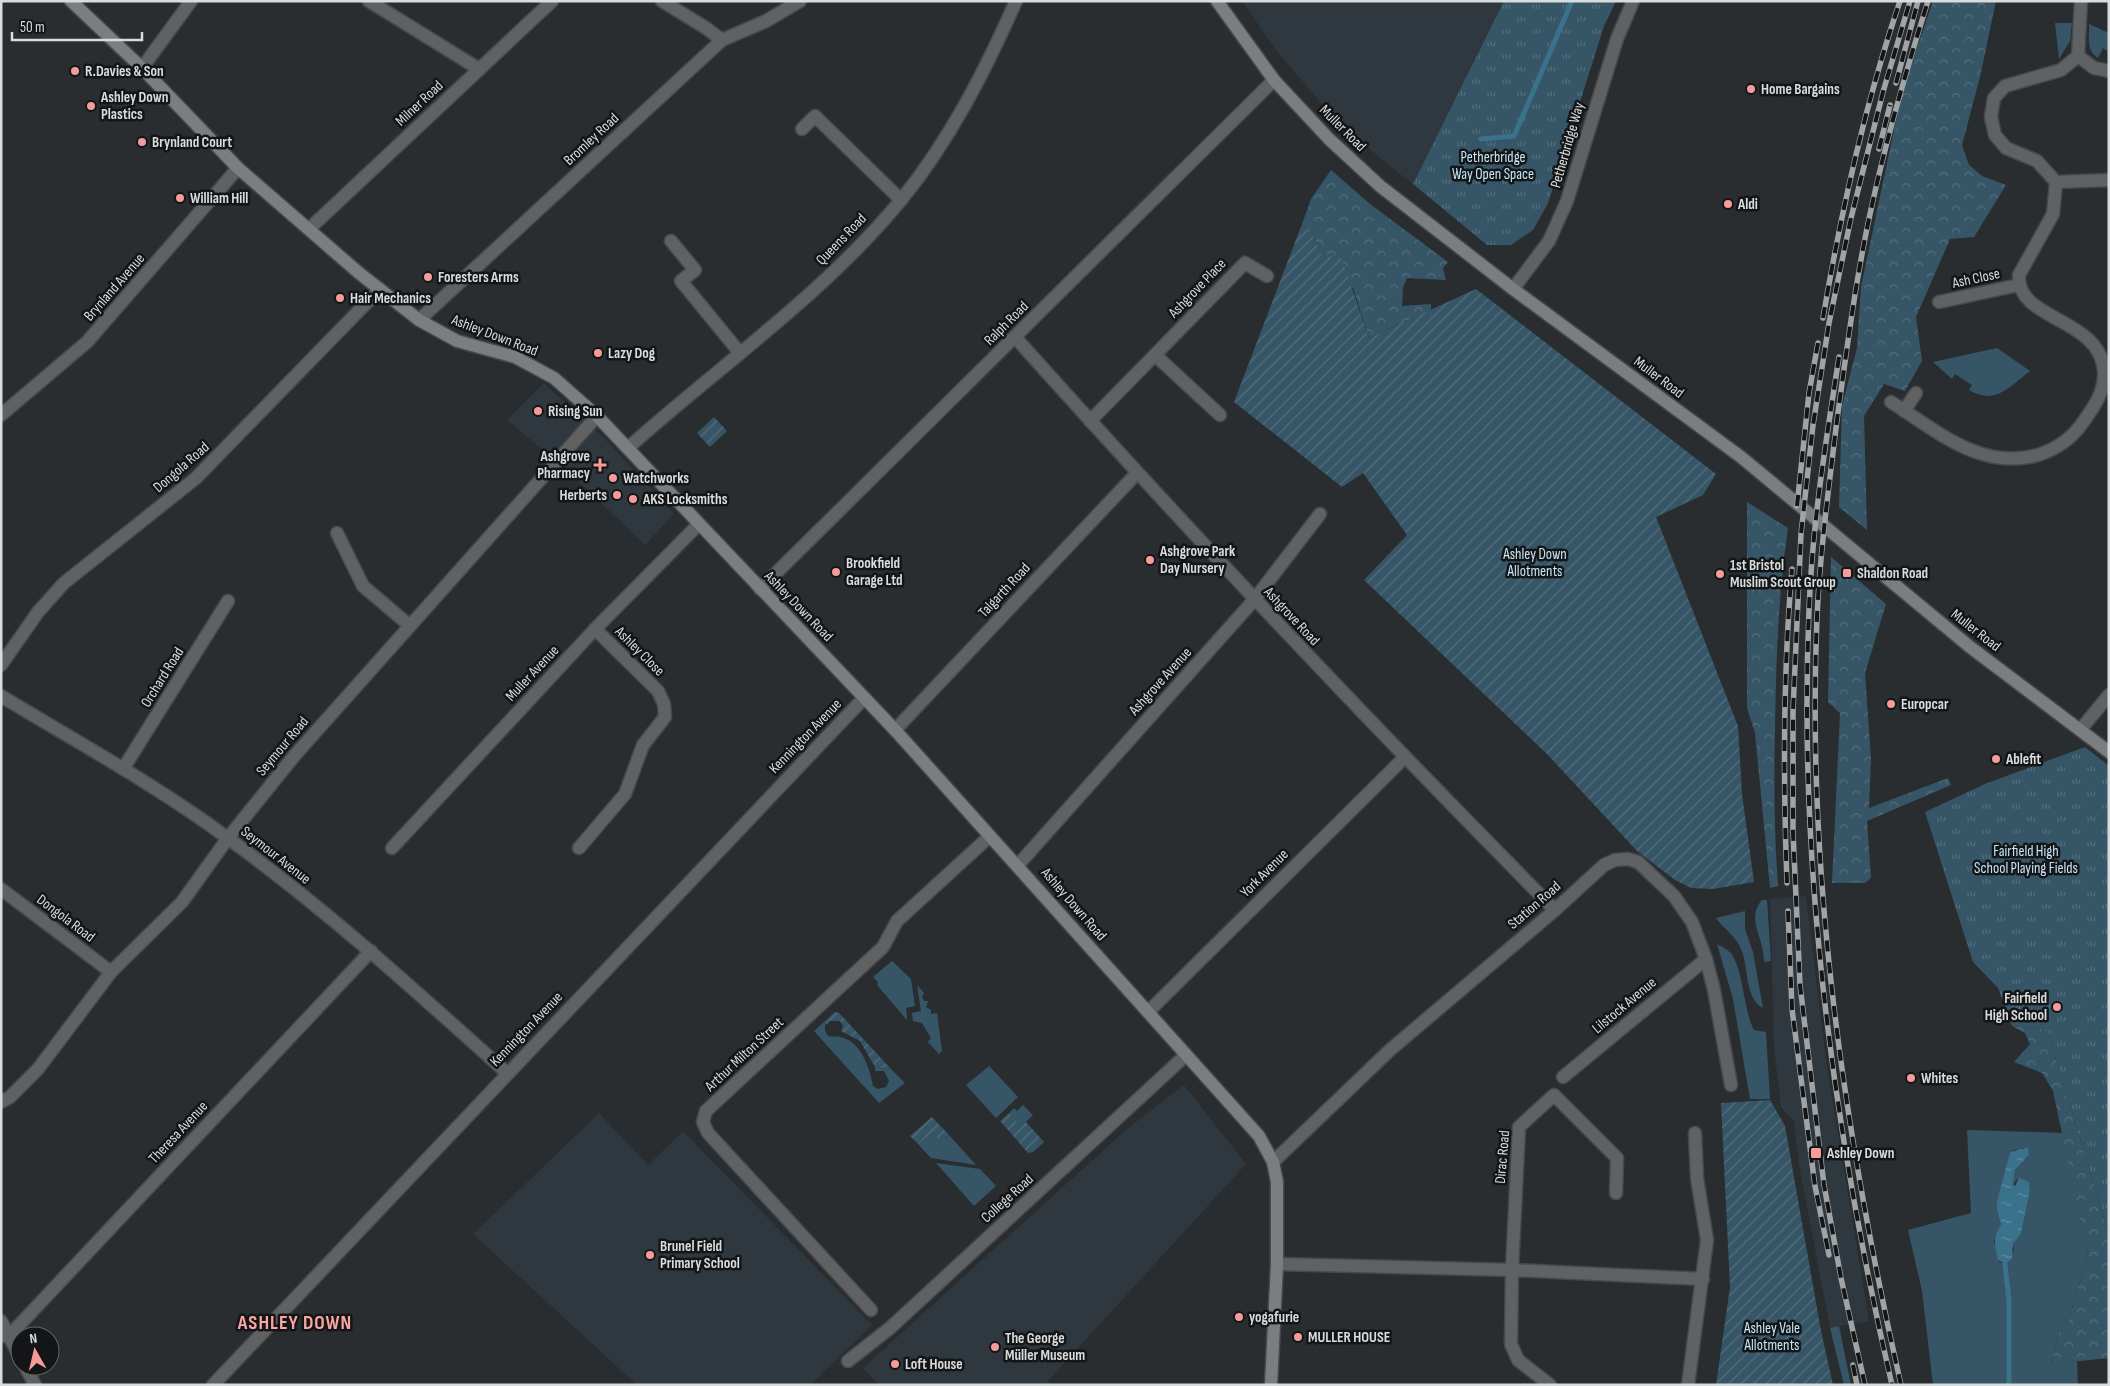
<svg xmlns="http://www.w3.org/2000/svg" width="2110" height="1386" viewBox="0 0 2110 1386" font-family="'Sofia Sans Condensed',sans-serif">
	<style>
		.built { fill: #2e383e }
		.grass { fill: #365667; fill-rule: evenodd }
		.forest { fill: url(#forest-crowns) }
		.park { fill: url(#park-tufts) }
		.garden { fill: url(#garden-furrows) }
		.water { fill: url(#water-ripples) }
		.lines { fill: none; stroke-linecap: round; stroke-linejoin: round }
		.stream { stroke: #3a728c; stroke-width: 5 }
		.minor-casing { stroke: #45494b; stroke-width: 15 }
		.secondary-casing { stroke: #45494b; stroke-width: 15 }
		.minor { stroke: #5f6162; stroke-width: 12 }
		.secondary { stroke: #7b7e80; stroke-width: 12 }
		.rail-casing { stroke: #a1a4a6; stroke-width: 5.5 }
		.rail { stroke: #131516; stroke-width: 4; stroke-dasharray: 11; stroke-linecap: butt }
		.poi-dot { fill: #f59b9a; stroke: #131516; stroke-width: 2 }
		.labels { text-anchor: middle; stroke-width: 5; stroke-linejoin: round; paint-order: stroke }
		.poi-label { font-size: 15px; font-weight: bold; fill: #d9dcdd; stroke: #131516; text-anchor: start }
		.street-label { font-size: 15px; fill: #d9dcdd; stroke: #131516 }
		.park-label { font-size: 15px; fill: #c6e6f7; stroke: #131516 }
		.district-label { font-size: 20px; font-weight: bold; letter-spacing: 1px; fill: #faa6a4; stroke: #131516 }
	</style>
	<defs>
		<pattern id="forest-crowns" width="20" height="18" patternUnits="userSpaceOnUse" patternTransform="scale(1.25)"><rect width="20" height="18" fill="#365667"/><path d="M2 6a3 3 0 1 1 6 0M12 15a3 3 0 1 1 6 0" fill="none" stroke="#526e7c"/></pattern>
		<pattern id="park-tufts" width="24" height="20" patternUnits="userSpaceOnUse" patternTransform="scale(1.25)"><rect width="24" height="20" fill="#365667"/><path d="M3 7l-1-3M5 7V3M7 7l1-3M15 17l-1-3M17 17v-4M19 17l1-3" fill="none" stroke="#526e7c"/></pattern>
		<pattern id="garden-furrows" width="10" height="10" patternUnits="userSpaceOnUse" patternTransform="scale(1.25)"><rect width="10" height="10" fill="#365667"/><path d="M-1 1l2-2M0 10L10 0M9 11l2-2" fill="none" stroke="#526e7c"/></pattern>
		<pattern id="water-ripples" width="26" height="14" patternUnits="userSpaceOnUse" patternTransform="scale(1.25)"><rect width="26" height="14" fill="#3a728c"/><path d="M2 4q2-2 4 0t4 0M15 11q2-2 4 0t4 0" fill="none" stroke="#5f8ca1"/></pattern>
	</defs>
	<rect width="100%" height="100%" fill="#292d2f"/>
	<g class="built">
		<polygon points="1242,1 1504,1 1413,184 1382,160 1326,109 1276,50"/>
		<polygon points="544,383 604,438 674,514 645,545 570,473 507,420"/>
		<polygon points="1806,896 1826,1060 1869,1321 1830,1328 1799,1165 1794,1122 1781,1107 1774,1047 1770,899"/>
		<polygon points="1184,1085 1246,1164 1048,1381 1052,1385 879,1385 863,1368 1128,1128"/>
		<polygon points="599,1113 648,1165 683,1131 872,1325 810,1385 637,1385 473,1234"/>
	</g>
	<g class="grass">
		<polygon points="2055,23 2072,23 2070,41 2059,59"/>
		<path d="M2089 24 2109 33 2107 51 2103 48 2098 58C2085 49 2090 37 2089 24Z"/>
		<path d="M1997 348 2030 371C2010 386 1996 406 1969 390L1972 385 1955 374 1952 379 1933 362Z"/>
		<path d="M1762 900H1767L1771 961 1764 962C1765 939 1745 919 1762 900Z"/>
		<path d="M1745 911V929L1753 952 1763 1008C1744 998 1749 966 1741 949 1736 936 1724 929 1716 918Z"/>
		<path d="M1717 944C1721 947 1724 947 1727 950 1743 959 1743 1011 1754 1030L1766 1032 1770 1099H1750L1733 999Z"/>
		<polygon points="892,961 911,979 915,1006 906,1008 907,1020 877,985 878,982 873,977"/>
		<polygon points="917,985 924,993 922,997 924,1001 928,1001 926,1007 931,1010 931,1014 937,1013 942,1051 939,1054 928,1042 931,1038 922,1023 913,1021 912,1013 921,1011"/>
		<path d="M825 1021V1031L828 1036C832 1037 837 1036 840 1037 861 1041 870 1068 873 1086L878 1089 886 1087 889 1081 884 1071H875V1067L892 1070 905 1083 879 1103 814 1031Z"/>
		<polygon points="989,1066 1018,1097 996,1118 966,1085"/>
		<polygon points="1023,1105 1033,1115 1021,1127 1009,1113 1014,1108 1017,1111"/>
		<path d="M1967 1130 2063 1133 2088 1256 2068 1321 2058 1334 2051 1363 2077 1361 2078 1385H1933L1922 1291 1908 1230 1971 1213ZM2024 1148 2029 1155 2015 1170 2013 1186 2017 1179 2030 1186V1191L2021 1234 2013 1244 2014 1251 2005 1264 1999 1262 1994 1241 2001 1225 1997 1210V1201L2014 1150Z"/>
		<polygon points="933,1133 940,1142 949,1135 976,1165 931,1158 918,1144"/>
		<polygon points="936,1163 980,1169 996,1186 974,1206"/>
		<polygon points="1839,1326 1851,1385 1844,1385 1830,1328"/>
	</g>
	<g class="forest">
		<polygon points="1933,1 1996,1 1980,77 1962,145 1969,165 1982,176 2006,185 1974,237 1950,239 1916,317 1922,361 1905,391 1884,384 1864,416 1867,530 1839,507 1842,406 1857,348 1861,287 1902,92"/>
		<polygon points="1331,170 1370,204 1448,262 1443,268 1446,280 1407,278 1403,288 1402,306 1431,304 1431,310 1369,338 1353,288 1321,254 1313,234 1302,224 1311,199"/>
		<path d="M1747 502 1788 528C1778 595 1776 662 1775 729 1774 782 1774 833 1778 886L1770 888 1755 733 1747 708Z"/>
		<polygon points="1831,557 1886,604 1865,673 1871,758 1869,808 1948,778 1951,785 1867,821 1871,878 1865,883 1832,883 1840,713 1828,702"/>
		<polygon points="2012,1026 2047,1029 2109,1235 2109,1358 2051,1364 2058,1334 2068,1321 2088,1256 2053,1091 2042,1073 2014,1062 2030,1044 2025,1033"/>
	</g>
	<g class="park">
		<polygon points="1504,1 1616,1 1604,26 1548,203 1533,230 1511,245 1487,245 1413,184"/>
		<polygon points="2085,747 2109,766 2109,1235 2047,1029 2012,1026 1998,988 1973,962 1925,812 1985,784"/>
	</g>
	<g class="garden">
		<polygon points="1302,224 1313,234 1321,254 1342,259 1369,338 1476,289 1716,474 1703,495 1656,517 1738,726 1742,794 1754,882 1713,889 1691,888 1675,880 1637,851 1547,754 1364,580 1407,535 1363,473 1342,487 1234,402"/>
		<polygon points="714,417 727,431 710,447 697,433"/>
		<polygon points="835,1012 839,1013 892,1070 875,1067 860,1041 841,1031 843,1026 840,1021 830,1021 826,1025 825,1021"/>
		<polygon points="1770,1100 1785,1126 1821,1331 1833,1385 1716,1385 1730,1287 1721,1103"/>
		<polygon points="1009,1113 1021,1126 1026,1122 1044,1142 1033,1152 1028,1153 1000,1121"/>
		<polygon points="932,1117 949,1135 940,1142 933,1133 918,1144 910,1136"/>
	</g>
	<path class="water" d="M2028 1148 2029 1155 2015 1170 2013 1185 2015 1186 2019 1178 2029 1182 2030 1191 2021 1234 2013 1244 2012 1259 2005 1264 1998 1260C1995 1245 1992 1238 2001 1225L1997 1210V1201L2010 1153 2019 1149Z"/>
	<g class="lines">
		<g class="stream">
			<polyline points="1481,139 1514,136 1572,1"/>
			<polyline points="2005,1264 2009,1301 2009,1385"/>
		</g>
		<g class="minor-casing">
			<g id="minor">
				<polyline points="369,1 479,69"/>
				<polyline points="662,1 706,28 722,40"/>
				<polyline points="2081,1 2078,56 2094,68 2109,71"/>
				<polyline points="142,68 191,1"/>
				<polyline points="802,129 815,116 901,200"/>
				<polyline points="2056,182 2109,180"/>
				<polyline points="309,229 552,1"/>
				<polyline points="671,241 695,270 681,281 740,353"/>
				<polyline points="1513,289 1549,241 1567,201 1617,39 1633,1"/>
				<polyline points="1939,302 2019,285"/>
				<polyline points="419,320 722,40 766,21 800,1"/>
				<path d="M1015 337C1190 533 1370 723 1555 910"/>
				<polyline points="1155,355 1220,415"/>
				<path d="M1891 402C1937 431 1981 471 2038 455 2056 449 2070 440 2081 425 2093 408 2105 393 2104 371 2100 317 2016 321 2019 275L2053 214 2056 182 2037 161 2006 148 1995 135 1991 117 1994 98 2005 86 2061 70 2078 56"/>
				<polyline points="1904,411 1916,393"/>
				<polyline points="1,415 87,342 238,168"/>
				<polyline points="1090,421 1245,263 1267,276"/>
				<path d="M628 448C719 366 823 295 901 200 950 140 985 71 1016 1"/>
				<polyline points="337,533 363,586 409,625"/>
				<polyline points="760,589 1274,80"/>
				<polyline points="1,665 38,612 64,583 196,478 380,289"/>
				<path d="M1 696C77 742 158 786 229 839 327 910 417 992 507 1073"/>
				<polyline points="2081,729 2109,695"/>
				<polyline points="895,730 1137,473"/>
				<polyline points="123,769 228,601"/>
				<polyline points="392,848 595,629 699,524"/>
				<polyline points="579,848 625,794 643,745 665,717 664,704 658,691 595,629"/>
				<polyline points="1018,865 1254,600 1320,514"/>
				<polyline points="1,889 111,972"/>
				<polyline points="1148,1012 1404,758"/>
				<polyline points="1563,1077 1706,959"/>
				<polyline points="1,1102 10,1097 38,1069 111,972 182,902 228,838 295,755 597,416"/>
				<polyline points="1273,1162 1390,1050 1555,910 1604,865 1615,860 1628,859 1638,862 1674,896 1692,922 1706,959 1714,990 1731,1085"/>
				<polyline points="1277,1264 1512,1270 1703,1279"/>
				<polyline points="871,1310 708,1133 703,1122 706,1111 883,947 897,921 990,836"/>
				<polyline points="1,1321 20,1357"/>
				<polyline points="1,1336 9,1336 371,951"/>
				<polyline points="848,1361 890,1328 1186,1055"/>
				<polyline points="25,1366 35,1385"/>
				<polyline points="213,1385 864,698"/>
				<polyline points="1550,1385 1518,1360 1511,1344 1512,1270 1519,1127 1554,1095 1617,1158 1616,1193"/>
				<polyline points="1688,1385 1707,1240 1697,1178 1695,1133"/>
			</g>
		</g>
		<g class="secondary-casing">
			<g id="secondary">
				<polyline points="71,1 142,68 238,168 359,273 419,320 457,341 515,357 554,378 597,416 895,730 1259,1136 1273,1162 1277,1182 1277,1264 1271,1385"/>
				<polyline points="1217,1 1274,80 1329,139 1380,186 1513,289 1741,457 1970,647 2109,752"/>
			</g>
		</g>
		<use href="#minor" class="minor"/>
		<use href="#secondary" class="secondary"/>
		<g class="rail-casing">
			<g id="rail">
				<polyline points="1896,83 1918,1"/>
				<polyline points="1879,149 1890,105"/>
				<path d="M1823 318C1841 212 1865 104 1900 1"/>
				<path d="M1839 357C1826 441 1812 525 1809 610 1798 867 1834 1135 1892 1385"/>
				<polyline points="1797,506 1809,393 1818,343"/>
				<path d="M1787 883C1783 778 1783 673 1792 569"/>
				<polyline points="1788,911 1792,1009 1815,1186 1829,1255"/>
				<polyline points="1853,1365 1857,1385"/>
				<polyline points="1865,1385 1841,1278 1824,1185 1800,985 1793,832 1793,711 1801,534 1813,425 1829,323 1851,218 1883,92 1910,1"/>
				<path d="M1901 1385C1844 1134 1806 874 1817 617 1820 551 1829 486 1837 420 1847 348 1856 276 1872 205 1887 136 1907 68 1928 1"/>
			</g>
		</g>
		<use href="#rail" class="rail"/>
	</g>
	<g class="poi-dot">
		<circle cx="75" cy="71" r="5"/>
		<circle cx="1751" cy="89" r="5"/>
		<circle cx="91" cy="106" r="5"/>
		<circle cx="142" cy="142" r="5"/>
		<circle cx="180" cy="198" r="5"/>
		<circle cx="1728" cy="204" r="5"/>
		<circle cx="428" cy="277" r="5"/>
		<circle cx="340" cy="298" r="5"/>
		<circle cx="598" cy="353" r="5"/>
		<circle cx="538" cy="411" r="5"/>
		<path d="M597.5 457.5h5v5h5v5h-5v5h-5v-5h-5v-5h5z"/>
		<circle cx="613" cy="478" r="5"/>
		<circle cx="617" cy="495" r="5"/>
		<circle cx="633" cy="499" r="5"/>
		<circle cx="1150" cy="560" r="5"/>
		<circle cx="836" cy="572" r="5"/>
		<rect x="1842" y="568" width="10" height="10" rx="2.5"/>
		<circle cx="1720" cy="574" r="5"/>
		<circle cx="1891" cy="704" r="5"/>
		<circle cx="1996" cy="759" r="5"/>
		<circle cx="2057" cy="1007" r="5"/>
		<circle cx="1911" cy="1078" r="5"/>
		<rect x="1810" y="1147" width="12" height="12" rx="2.5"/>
		<circle cx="650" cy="1255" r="5"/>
		<circle cx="1239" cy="1317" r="5"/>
		<circle cx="1298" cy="1337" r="5"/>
		<circle cx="995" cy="1347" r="5"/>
		<circle cx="895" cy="1364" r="5"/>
	</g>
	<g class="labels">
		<g class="poi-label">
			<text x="85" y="76">R.Davies &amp; Son</text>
			<text x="1761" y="94">Home Bargains</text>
			<text x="101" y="102">Ashley Down<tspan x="101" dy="17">Plastics</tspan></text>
			<text x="152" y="147">Brynland Court</text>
			<text x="190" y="203">William Hill</text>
			<text x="1738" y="209">Aldi</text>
			<text x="438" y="282">Foresters Arms</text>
			<text x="350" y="303">Hair Mechanics</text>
			<text x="608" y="358">Lazy Dog</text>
			<text x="548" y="416">Rising Sun</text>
			<text x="590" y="461" text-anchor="end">Ashgrove<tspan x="590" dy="17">Pharmacy</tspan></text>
			<text x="623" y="483">Watchworks</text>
			<text x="607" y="500" text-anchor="end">Herberts</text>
			<text x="643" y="504">AKS Locksmiths</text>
			<text x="1160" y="556">Ashgrove Park<tspan x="1160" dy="17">Day Nursery</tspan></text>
			<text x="846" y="568">Brookfield<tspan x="846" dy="17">Garage Ltd</tspan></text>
			<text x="1730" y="570">1st Bristol<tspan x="1730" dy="17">Muslim Scout Group</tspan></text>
			<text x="1857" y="578">Shaldon Road</text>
			<text x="1901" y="709">Europcar</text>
			<text x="2006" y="764">Ablefit</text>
			<text x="2047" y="1003" text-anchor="end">Fairfield<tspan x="2047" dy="17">High School</tspan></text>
			<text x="1921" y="1083">Whites</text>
			<text x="1827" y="1158">Ashley Down</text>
			<text x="660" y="1251">Brunel Field<tspan x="660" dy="17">Primary School</tspan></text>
			<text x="1249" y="1322">yogafurie</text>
			<text x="1308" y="1342">MULLER HOUSE</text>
			<text x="1005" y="1343">The George<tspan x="1005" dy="17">Müller Museum</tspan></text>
			<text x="905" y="1369">Loft House</text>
		</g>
		<g class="street-label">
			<text transform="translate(419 103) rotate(-43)" y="5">Milner Road</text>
			<text transform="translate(1343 128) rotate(45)" y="5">Muller Road</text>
			<text transform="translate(591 139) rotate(-43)" y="5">Bromley Road</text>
			<text transform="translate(1567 145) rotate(-74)" y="5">Petherbridge Way</text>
			<text transform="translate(841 239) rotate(-46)" y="5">Queens Road</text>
			<text transform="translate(1976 278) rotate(-12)" y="5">Ash Close</text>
			<text transform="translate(114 287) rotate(-49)" y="5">Brynland Avenue</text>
			<text transform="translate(1197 288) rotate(-46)" y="5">Ashgrove Place</text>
			<text transform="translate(1006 323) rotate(-45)" y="5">Ralph Road</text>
			<text transform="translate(495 335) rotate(21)" y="5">Ashley Down Road</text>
			<text transform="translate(1659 377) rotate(37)" y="5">Muller Road</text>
			<text transform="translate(181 467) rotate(-41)" y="5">Dongola Road</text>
			<text transform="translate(1004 590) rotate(-47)" y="5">Talgarth Road</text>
			<text transform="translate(799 606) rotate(46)" y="5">Ashley Down Road</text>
			<text transform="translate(1292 616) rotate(47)" y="5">Ashgrove Road</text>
			<text transform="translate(1976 630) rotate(38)" y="5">Muller Road</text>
			<text transform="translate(640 651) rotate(45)" y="5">Ashley Close</text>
			<text transform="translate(532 673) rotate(-47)" y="5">Muller Avenue</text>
			<text transform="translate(162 677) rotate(-58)" y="5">Orchard Road</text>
			<text transform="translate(1160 681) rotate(-48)" y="5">Ashgrove Avenue</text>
			<text transform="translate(805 736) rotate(-46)" y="5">Kennington Avenue</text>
			<text transform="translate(282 746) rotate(-50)" y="5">Seymour Road</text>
			<text transform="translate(276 855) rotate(38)" y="5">Seymour Avenue</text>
			<text transform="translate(1264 873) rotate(-45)" y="5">York Avenue</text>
			<text transform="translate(1074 904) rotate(49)" y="5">Ashley Down Road</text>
			<text transform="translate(1534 905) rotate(-41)" y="5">Station Road</text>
			<text transform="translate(66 918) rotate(37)" y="5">Dongola Road</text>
			<text transform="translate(1624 1005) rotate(-40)" y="5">Lilstock Avenue</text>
			<text transform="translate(526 1029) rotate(-46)" y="5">Kennington Avenue</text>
			<text transform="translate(744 1054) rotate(-43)" y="5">Arthur Milton Street</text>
			<text transform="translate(178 1132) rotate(-47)" y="5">Theresa Avenue</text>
			<text transform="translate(1502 1157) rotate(-85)" y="5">Dirac Road</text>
			<text transform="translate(1007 1198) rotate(-42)" y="5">College Road</text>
		</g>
		<g class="park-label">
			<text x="1493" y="162">Petherbridge<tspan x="1493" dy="17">Way Open Space</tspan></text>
			<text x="1535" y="559">Ashley Down<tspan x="1535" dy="17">Allotments</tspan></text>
			<text x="2026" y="856">Fairfield High<tspan x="2026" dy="17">School Playing Fields</tspan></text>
			<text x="1772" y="1333">Ashley Vale<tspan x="1772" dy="17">Allotments</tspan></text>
		</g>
		<g class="district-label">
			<text x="295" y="1329">ASHLEY DOWN</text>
		</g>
	</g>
	<rect width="2110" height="1386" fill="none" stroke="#d9dcdd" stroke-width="5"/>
	<g transform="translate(35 1351) rotate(352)"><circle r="24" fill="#131516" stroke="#626566"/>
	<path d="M0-4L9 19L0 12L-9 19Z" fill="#f59b9a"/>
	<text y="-8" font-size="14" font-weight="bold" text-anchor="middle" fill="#d9dcdd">N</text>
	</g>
	<path d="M12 32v8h130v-8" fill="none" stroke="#d9dcdd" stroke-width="2.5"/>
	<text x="20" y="32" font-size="15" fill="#d9dcdd" stroke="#131516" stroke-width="4" paint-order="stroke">50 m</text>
</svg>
